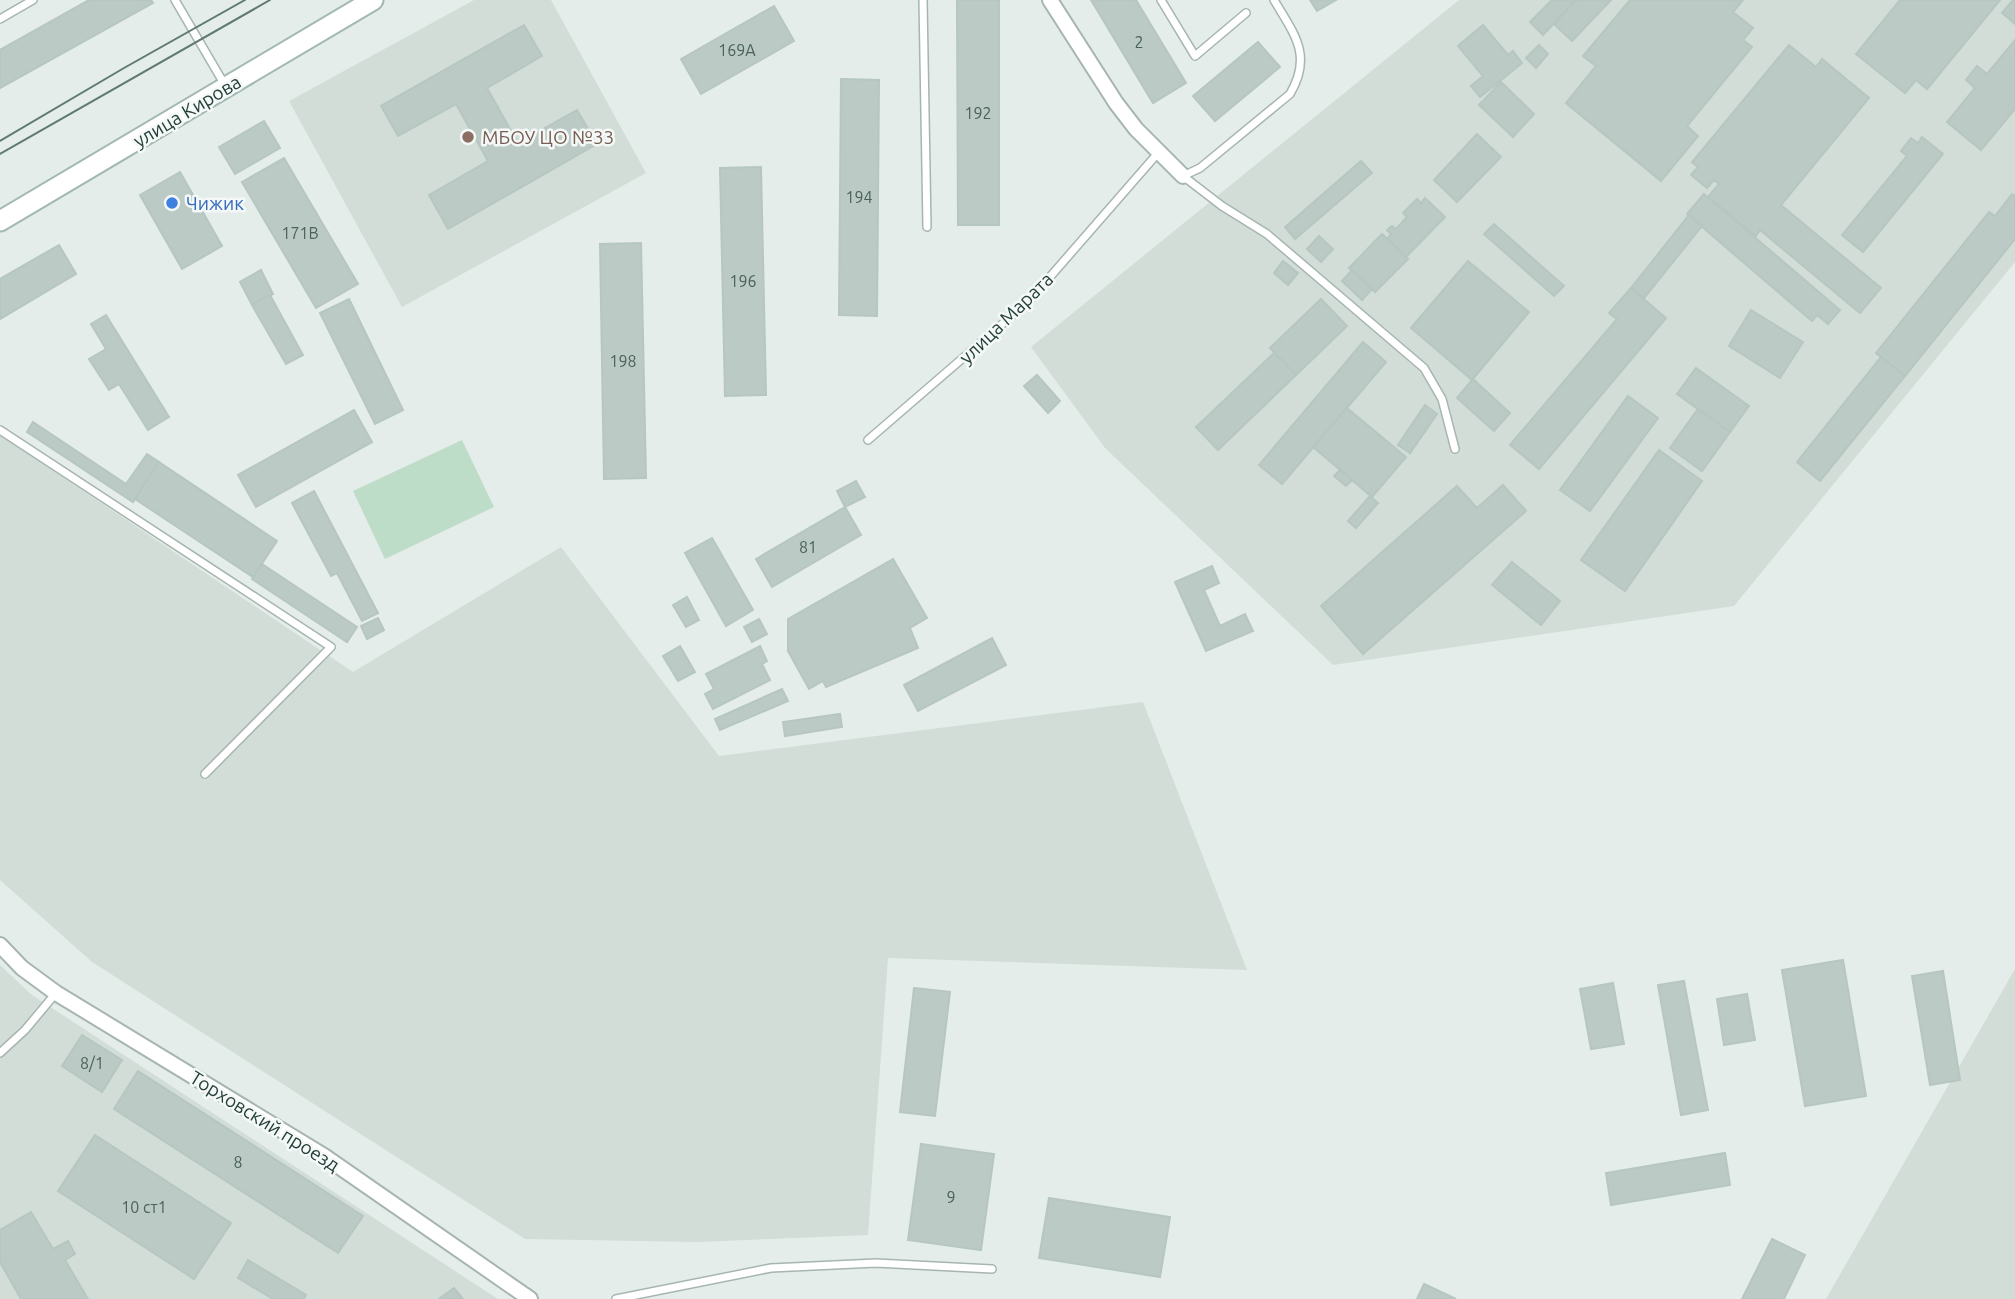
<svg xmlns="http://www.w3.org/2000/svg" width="2015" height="1299" viewBox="0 0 2015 1299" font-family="Ubuntu,sans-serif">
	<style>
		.built { fill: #d2ddd8 }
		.green { fill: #beddc8 }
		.building { fill: #bccac6; stroke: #b6c6c1; stroke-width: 2 }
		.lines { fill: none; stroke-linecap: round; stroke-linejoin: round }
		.lane-casing { stroke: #a7b5b1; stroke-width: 10 }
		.street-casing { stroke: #a7b5b1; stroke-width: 18 }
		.secondary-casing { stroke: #a2b8b2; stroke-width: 23 }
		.lane { stroke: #fff; stroke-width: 7 }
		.street { stroke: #fff; stroke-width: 14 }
		.secondary { stroke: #fff; stroke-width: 19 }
		.tram { stroke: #5f7974; stroke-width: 2 }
		.education-dot { fill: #8d6e63; stroke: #f4f9f7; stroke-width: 2.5 }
		.shop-dot { fill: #3f7fe0; stroke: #f4f9f7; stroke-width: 2.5 }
		.labels { text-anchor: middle; stroke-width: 5; stroke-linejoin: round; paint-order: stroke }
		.number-label { font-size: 16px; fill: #4a615c }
		.street-label { font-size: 19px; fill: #243e39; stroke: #f4f9f7 }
		.education-label { font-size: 19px; fill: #785e54; stroke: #f4f9f7; text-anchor: start }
		.shop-label { font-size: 19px; fill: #366cbe; stroke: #f4f9f7; text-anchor: start }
	</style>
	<rect width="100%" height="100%" fill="#e4ede9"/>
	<g class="built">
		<polygon points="474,0 551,0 646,173 402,307 289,101"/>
		<polygon points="1459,0 2015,0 2015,262 1734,606 1333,665 1105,448 1031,347"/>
		<polygon points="0,435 353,672 561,547 719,756 1143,702 1247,970 888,958 868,1235 698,1242 525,1239 92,962 0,880"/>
		<polygon points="0,965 32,995 498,1299 0,1299"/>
		<polygon points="2015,969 2015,1299 1826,1299"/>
	</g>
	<polygon class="green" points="462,440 494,507 385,559 353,491"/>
	<g class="building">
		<polygon points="89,0 151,0 153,3 0,88 0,50"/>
		<polygon points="957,0 999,0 999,225 958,225"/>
		<polygon points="1091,0 1136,0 1186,83 1153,103"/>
		<polygon points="1310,0 1336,0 1317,11"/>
		<polygon points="1552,0 1576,0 1543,35 1530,22"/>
		<polygon points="1576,0 1611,0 1572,41 1554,24"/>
		<polygon points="1630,0 1743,0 1733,12 1753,28 1743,40 1752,47 1687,126 1698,136 1661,181 1566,103 1596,66 1583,56"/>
		<polygon points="1900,0 2000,0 1927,89 1916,80 1905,93 1856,54"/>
		<polygon points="2013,0 2015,0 2015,24 2002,13"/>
		<polygon points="774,6 794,41 701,94 681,59"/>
		<polygon points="524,25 542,56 487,88 518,143 577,110 597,144 448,229 429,195 488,161 456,104 398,136 381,106"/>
		<polygon points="1483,25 1508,55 1513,51 1522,63 1480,97 1471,86 1483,76 1458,46"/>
		<polygon points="2015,40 2015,109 1981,150 1947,122 1975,88 1966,80 1977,66 1987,74"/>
		<polygon points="1258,42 1280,67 1215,121 1193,96"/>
		<polygon points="1539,45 1548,54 1536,68 1526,58"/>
		<polygon points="1789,45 1816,67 1822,59 1869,98 1781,205 1881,288 1860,313 1760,230 1756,236 1708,197 1719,184 1714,180 1707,188 1691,175 1698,167 1692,162"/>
		<polygon points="841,79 879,80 877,316 839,315"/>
		<polygon points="1501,82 1534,114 1513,137 1479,105"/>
		<polygon points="264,121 280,148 235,174 219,147"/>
		<polygon points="1477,134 1501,157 1457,202 1434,180"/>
		<polygon points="1922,137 1943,154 1863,252 1842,235 1907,156 1901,151 1911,138 1918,143"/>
		<polygon points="284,158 358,284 316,308 242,182"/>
		<polygon points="1361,161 1372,173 1295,239 1285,227"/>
		<polygon points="761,167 766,395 725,396 720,168"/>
		<polygon points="180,172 222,246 182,269 140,195"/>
		<polygon points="1704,194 1840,310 1828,324 1817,315 1812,321 1687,214"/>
		<polygon points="2012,194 2015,196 2015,239 1905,376 1876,353 1989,212 1995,216"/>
		<polygon points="1425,198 1445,217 1406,257 1387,239 1391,234 1387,230 1392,226 1396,229 1407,217 1403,213 1417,199 1421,203"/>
		<polygon points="1689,215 1702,226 1644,298 1631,288"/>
		<polygon points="1494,224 1564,286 1554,296 1484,234"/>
		<polygon points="1382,234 1408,259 1375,292 1349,268"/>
		<polygon points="1319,236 1333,249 1321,262 1307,249"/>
		<polygon points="641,243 646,478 604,479 600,244"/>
		<polygon points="59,245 76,274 0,319 0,279"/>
		<polygon points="1283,261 1298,273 1288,285 1274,273"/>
		<polygon points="1468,261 1529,312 1472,380 1411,328"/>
		<polygon points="261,270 273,294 252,305 240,282"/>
		<polygon points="1352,270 1372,289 1362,300 1342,281"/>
		<polygon points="1631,288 1666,318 1539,469 1510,445 1617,319 1609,313"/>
		<polygon points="270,295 303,355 286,364 252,305"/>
		<polygon points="349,299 403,410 375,424 320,313"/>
		<polygon points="1321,299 1347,326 1296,375 1270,348"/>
		<polygon points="1751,310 1803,342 1780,378 1729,346"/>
		<polygon points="106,315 169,417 148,430 119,384 109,390 89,359 106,349 91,324"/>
		<polygon points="1363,342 1386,362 1282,484 1259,465"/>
		<polygon points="1274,353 1296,375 1218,450 1196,427"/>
		<polygon points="1881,357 1905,376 1820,481 1797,462"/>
		<polygon points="1696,368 1749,406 1730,432 1677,394"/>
		<polygon points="1037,375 1060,401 1048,413 1024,386"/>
		<polygon points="1473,379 1510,413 1494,431 1457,398"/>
		<polygon points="1628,396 1658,418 1590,511 1560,490"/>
		<polygon points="1425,405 1437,414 1410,453 1398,445"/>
		<polygon points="1347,408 1406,457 1372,497 1313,447"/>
		<polygon points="1698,409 1730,432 1702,471 1670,448"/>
		<polygon points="354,410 372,442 256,507 238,475"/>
		<polygon points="33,422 126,484 147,454 159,462 133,502 27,432"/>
		<polygon points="1659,450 1702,481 1625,591 1581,560"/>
		<polygon points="159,462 277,541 253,577 135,499"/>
		<polygon points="1340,470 1352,480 1346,486 1334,476"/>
		<polygon points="856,481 865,497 845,507 837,491"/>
		<polygon points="1503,485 1526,511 1363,654 1321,606 1457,486 1477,508"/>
		<polygon points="314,491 378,613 362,621 337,573 331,576 292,503"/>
		<polygon points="1370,496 1378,503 1356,528 1348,521"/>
		<polygon points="845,507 861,535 772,587 756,559"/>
		<polygon points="712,538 753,610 726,626 685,553"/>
		<polygon points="893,559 927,618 910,628 918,648 826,687 823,681 809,689 788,651 788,619"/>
		<polygon points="1512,562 1560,601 1541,625 1492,585"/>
		<polygon points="262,564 357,627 347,642 252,579"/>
		<polygon points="1212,566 1219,583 1204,590 1220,626 1245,614 1253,631 1206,651 1175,582"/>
		<polygon points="687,597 699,620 686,627 673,605"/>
		<polygon points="378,618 384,630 367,639 361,626"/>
		<polygon points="759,619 767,634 752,642 744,627"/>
		<polygon points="992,638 1006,665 918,711 904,685"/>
		<polygon points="680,646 695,672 678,681 663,656"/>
		<polygon points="760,646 767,661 762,664 770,680 713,709 705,694 714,689 706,674"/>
		<polygon points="782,689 788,701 720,730 715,719"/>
		<polygon points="840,714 842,727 785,736 783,722"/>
		<polygon points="1843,960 1866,1096 1805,1106 1782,970"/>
		<polygon points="1943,971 1960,1080 1930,1085 1912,976"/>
		<polygon points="1684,981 1708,1110 1681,1115 1658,985"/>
		<polygon points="1613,983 1624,1044 1591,1049 1580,989"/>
		<polygon points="914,988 950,992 935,1116 900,1112"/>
		<polygon points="1747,994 1755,1040 1724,1045 1717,999"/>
		<polygon points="82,1035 122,1060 102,1092 62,1066"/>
		<polygon points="138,1071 363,1216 338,1253 114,1109"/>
		<polygon points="95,1135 231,1223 194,1279 58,1191"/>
		<polygon points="921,1144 994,1154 981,1250 908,1240"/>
		<polygon points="1725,1153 1730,1185 1611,1205 1606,1173"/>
		<polygon points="1049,1198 1170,1217 1160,1277 1039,1258"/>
		<polygon points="31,1212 53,1249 68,1241 75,1254 65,1260 88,1299 21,1299 0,1262 0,1230"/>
		<polygon points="1772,1239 1805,1255 1784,1299 1742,1299"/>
		<polygon points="248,1260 306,1295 304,1299 273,1299 238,1278"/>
		<polygon points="1424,1284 1456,1299 1417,1299"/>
		<polygon points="454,1288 463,1299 439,1299"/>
	</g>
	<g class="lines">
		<g class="lane-casing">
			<g id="lane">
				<polyline points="175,0 226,87"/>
				<polyline points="923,0 927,227"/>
				<polyline points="1161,0 1195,56 1246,13"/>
				<path d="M1274 0C1294 34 1313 55 1290 94L1200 168 1183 176 1222 206 1267 234 1424 368 1442 399 1455 449"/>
				<polyline points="0,19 33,0"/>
				<polyline points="0,430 331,647 205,774"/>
				<polyline points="868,440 1029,301 1158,153"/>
				<polyline points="0,1053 25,1030 56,993"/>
				<polyline points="616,1299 771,1268 876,1263 992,1269"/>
			</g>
		</g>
		<g class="street-casing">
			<g id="street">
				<polyline points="1050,0 1116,103 1136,129 1183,176"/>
				<polyline points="0,945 22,968 56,993 324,1156 530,1299"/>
			</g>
		</g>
		<g class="secondary-casing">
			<polyline id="secondary" points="0,221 373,0"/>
		</g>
		<use href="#lane" class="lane"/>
		<use href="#street" class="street"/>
		<use href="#secondary" class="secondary"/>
		<g class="tram">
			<polyline points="0,141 124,68 245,0"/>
			<polyline points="0,154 270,0"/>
		</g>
	</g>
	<circle class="education-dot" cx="468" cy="137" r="7"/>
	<circle class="shop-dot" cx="172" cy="203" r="7"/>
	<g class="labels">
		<g class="number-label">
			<text x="1139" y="48">2</text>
			<text x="737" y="56">169А</text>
			<text x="978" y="119">192</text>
			<text x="859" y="203">194</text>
			<text x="300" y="239">171В</text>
			<text x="743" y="287">196</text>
			<text x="623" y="367">198</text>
			<text x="808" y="553">81</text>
			<text x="92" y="1069">8/1</text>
			<text x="238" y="1168">8</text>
			<text x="951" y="1203">9</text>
			<text x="144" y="1213">10 ст1</text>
		</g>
		<g class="street-label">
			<text transform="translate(187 111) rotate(-31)" y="7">улица Кирова</text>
			<text transform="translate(1006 318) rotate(-44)" y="7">улица Марата</text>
			<text transform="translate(265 1121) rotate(32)" y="7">Торховский проезд</text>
		</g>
		<g class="education-label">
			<text x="482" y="144">МБОУ ЦО №33</text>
		</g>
		<g class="shop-label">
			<text x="186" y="210">Чижик</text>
		</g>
	</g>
</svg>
